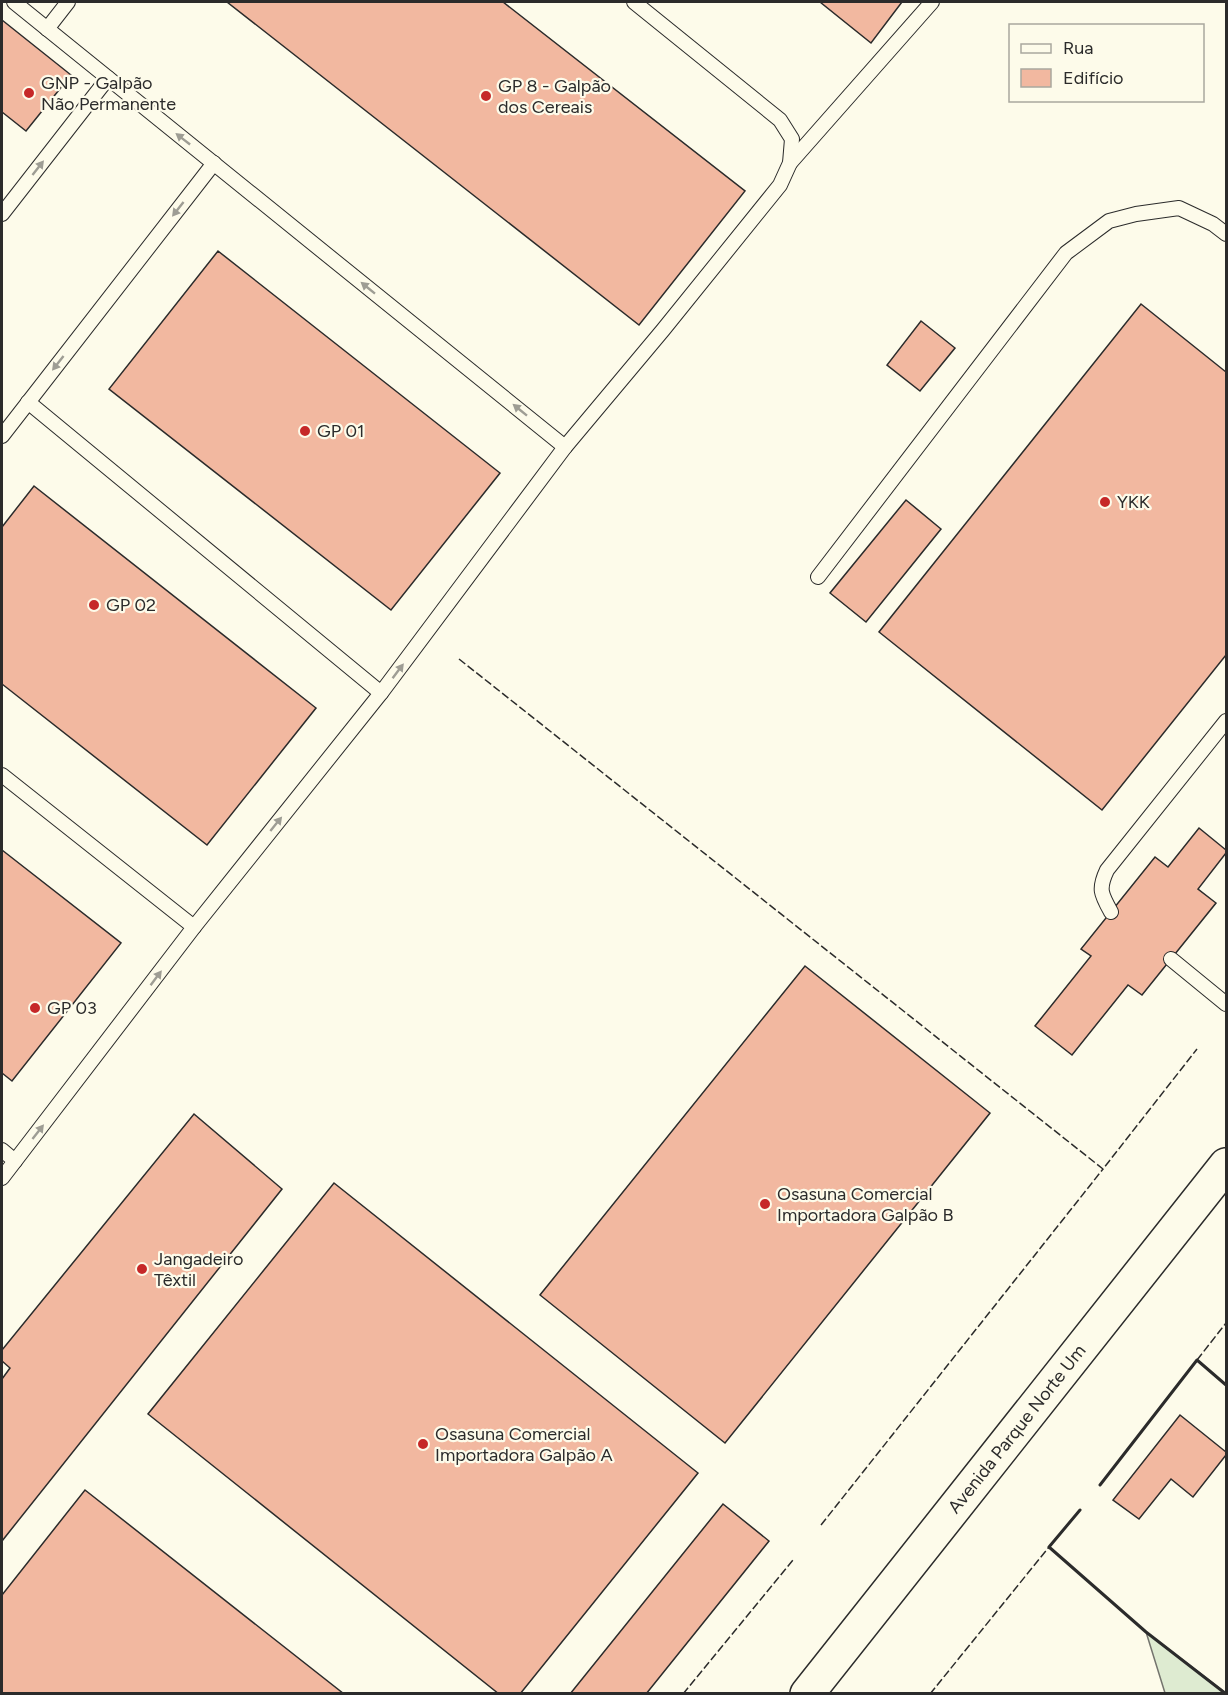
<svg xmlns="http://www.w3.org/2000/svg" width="1228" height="1695" viewBox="0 0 1228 1695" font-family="Figtree,sans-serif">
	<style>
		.green { fill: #deebd1; stroke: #74746e; stroke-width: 1.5 }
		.building { fill: #f2b8a0; stroke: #2b2b2b; stroke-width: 1.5 }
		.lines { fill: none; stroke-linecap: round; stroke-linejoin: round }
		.service-casing { stroke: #2b2b2b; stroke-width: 16 }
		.tertiary-casing { stroke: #2b2b2b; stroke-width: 36 }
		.service { stroke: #fdfbea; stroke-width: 14 }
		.tertiary { stroke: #fdfbea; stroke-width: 33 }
		.fence { stroke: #2b2b2b; stroke-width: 1.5; stroke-dasharray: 8 3; stroke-linecap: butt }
		.wall { stroke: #2b2b2b; stroke-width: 3 }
		.oneway { fill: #9e9d94 }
		.poi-dot { fill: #c62828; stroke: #fdfbea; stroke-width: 2 }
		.labels { text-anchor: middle; stroke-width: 4.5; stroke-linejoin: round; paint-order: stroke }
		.poi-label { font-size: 18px; fill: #2b2b2b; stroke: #fdfbea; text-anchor: start }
		.street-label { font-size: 18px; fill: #2b2b2b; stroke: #fdfbea }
	</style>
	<rect width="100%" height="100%" fill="#fdfbea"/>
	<polygon class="green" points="1146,1632 1226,1693 1165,1693"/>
	<g class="building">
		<polygon points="227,2 503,2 745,191 639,325"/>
		<polygon points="820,2 902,2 871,43"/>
		<polygon points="2,20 71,75 26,131 2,112"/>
		<polygon points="218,251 500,473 391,610 109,389"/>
		<polygon points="1141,304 1226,372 1226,655 1102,810 879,632"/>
		<polygon points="921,321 955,348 920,391 887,365"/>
		<polygon points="34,486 316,708 207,845 2,684 2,527"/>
		<polygon points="906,500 941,529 866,622 830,593"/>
		<polygon points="1199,828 1226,850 1226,853 1198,889 1216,903 1142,995 1128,985 1072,1055 1035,1026 1091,956 1081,949 1155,857 1168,867"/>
		<polygon points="2,850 121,943 12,1081 2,1073"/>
		<polygon points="805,966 990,1113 725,1443 540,1295"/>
		<polygon points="194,1114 282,1189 2,1541 2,1379 10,1368 2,1361 2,1350"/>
		<polygon points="334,1183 698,1473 520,1694 499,1694 148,1414"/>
		<polygon points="1180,1415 1226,1452 1226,1455 1193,1497 1171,1479 1139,1519 1113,1500"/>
		<polygon points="85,1490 344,1694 2,1694 2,1595"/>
		<polygon points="723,1504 769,1541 646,1694 570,1694"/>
	</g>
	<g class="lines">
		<g class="service-casing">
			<g id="service">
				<polyline points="14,2 565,447"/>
				<polyline points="47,29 68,2"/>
				<polyline points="790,163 932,2"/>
				<polyline points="2,214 108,78"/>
				<polyline points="28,402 381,693"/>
				<polyline points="2,436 214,163"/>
				<polyline points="818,577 1066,253 1109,221 1136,214 1179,208 1213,224 1226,234"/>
				<polyline points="2,775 194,927"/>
				<path d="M1111 912C1101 894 1098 889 1107 870L1226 721"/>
				<polyline points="1171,959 1226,1004"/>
				<polyline points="2,1150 15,1161"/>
				<polyline points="2,1178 194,927 381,693 565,447 663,330 780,185 790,163 792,139 780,120 634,2"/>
			</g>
		</g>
		<g class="tertiary-casing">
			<g id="tertiary">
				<path id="s1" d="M807 1694 1226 1165"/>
			</g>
		</g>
		<use href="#service" class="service"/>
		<use href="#tertiary" class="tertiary"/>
		<g class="fence">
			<polyline points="459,659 1103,1169 1197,1049"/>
			<polyline points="1197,1360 1226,1323"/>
			<polyline points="821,1525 1103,1169"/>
			<polyline points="683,1694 793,1560"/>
			<polyline points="930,1694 1049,1547"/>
		</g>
		<g class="wall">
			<polyline points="1100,1485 1197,1360 1226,1385"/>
			<polyline points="1080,1510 1049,1547 1146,1632 1226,1694"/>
		</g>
	</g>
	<defs><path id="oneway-solid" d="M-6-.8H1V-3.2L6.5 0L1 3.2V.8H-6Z" transform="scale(1.5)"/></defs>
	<g class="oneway">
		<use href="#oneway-solid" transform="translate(183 139) rotate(-142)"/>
		<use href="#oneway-solid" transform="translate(38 168) rotate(-52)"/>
		<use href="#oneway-solid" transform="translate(178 209) rotate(128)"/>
		<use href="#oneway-solid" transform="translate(368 288) rotate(-141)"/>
		<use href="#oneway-solid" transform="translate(58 363) rotate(128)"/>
		<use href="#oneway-solid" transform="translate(520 410) rotate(-141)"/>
		<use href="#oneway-solid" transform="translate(398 671) rotate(-53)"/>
		<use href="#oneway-solid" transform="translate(276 824) rotate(-51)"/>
		<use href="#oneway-solid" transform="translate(156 978) rotate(-53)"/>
		<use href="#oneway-solid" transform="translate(38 1132) rotate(-52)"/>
	</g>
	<g class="poi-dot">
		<circle cx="29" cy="93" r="6"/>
		<circle cx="486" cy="96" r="6"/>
		<circle cx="305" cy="431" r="6"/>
		<circle cx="1105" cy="502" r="6"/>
		<circle cx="94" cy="605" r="6"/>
		<circle cx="35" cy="1008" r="6"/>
		<circle cx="765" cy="1204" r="6"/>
		<circle cx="142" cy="1269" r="6"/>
		<circle cx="423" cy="1444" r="6"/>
	</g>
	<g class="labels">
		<g class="poi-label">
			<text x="41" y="89">GNP - Galpão<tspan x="41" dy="21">Não Permanente</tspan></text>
			<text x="498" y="92">GP 8 - Galpão<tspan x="498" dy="21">dos Cereais</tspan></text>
			<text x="317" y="437">GP 01</text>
			<text x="1117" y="508">YKK</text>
			<text x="106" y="611">GP 02</text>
			<text x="47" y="1014">GP 03</text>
			<text x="777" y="1200">Osasuna Comercial<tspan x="777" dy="21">Importadora Galpão B</tspan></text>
			<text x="154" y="1265">Jangadeiro<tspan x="154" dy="21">Têxtil</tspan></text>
			<text x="435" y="1440">Osasuna Comercial<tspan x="435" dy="21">Importadora Galpão A</tspan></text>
		</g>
		<g class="street-label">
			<text dy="6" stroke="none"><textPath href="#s1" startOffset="338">Avenida Parque Norte Um</textPath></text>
		</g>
	</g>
	<rect width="1228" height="1695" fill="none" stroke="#2b2b2b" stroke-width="6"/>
	<rect x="1009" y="24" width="195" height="78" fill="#fdfbea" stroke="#a9a89e" stroke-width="1.5"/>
	<rect x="1021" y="44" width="30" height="9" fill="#fdfbea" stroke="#a9a89e" stroke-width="1.5"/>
	<text x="1063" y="54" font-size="18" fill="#2b2b2b">Rua</text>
	<rect x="1021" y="69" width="30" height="18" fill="#f2b8a0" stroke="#a9a89e" stroke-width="1.5"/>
	<text x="1063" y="84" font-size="18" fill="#2b2b2b">Edifício</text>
</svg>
